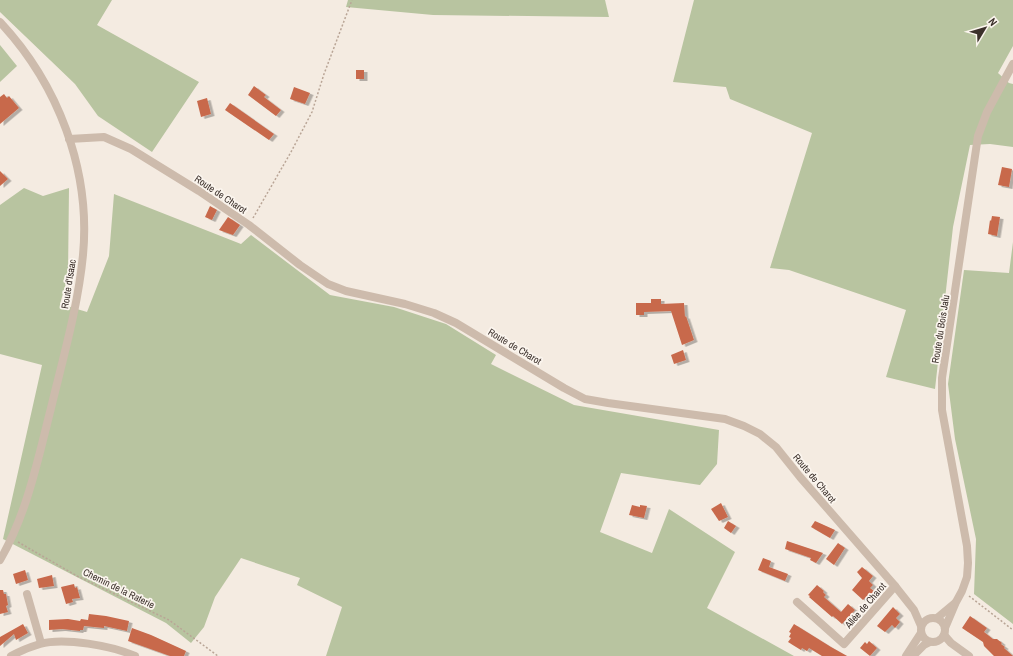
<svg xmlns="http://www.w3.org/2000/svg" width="1013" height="656" viewBox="0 0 1013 656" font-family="'Archivo Narrow',sans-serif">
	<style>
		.green { fill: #b8c4a0 }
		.building { fill: #c8694b; filter: url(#shadow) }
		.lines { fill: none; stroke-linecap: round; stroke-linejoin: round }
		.path { stroke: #b9a596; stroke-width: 1.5; stroke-dasharray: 2 2; stroke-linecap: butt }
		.minor { stroke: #cdbbac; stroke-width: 8 }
		.labels { text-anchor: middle; stroke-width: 3.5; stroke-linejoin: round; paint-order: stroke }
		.street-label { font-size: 10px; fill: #3b302b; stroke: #fbf5ee }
	</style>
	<defs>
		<filter id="shadow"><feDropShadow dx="3.5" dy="2" stdDeviation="0" flood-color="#0004"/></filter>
	</defs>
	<rect width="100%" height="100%" fill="#f4ebe1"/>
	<g class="green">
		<polygon points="0,0 112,0 97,25 199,82 152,152 98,116 75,84 0,12"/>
		<polygon points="348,0 605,0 609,17 433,15 346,7"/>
		<polygon points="694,0 1013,0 1013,46 998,73 1009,83 1013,84 1013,147 990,144 970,145 953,227 935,389 886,377 906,310 789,270 770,268 812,133 730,99 726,87 673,82"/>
		<polygon points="0,45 17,66 0,82"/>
		<polygon points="24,188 43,196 69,188 68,276 60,304 87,312 109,256 114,194 241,244 251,235 330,295 394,307 446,324 496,355 491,364 574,405 719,430 717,464 700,485 621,473 600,532 652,553 669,509 735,552 707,608 794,656 326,656 342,607 297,585 300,578 241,558 215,597 204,627 191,643 166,623 3,539 42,365 0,354 0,205"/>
		<polygon points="1013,242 1013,624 974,594 976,539 955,439 948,384 964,270 1009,273"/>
	</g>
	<g class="building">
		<rect x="356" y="70" width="8" height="9"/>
		<polygon points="254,86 266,95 264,97 281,110 276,116 248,95"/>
		<polygon points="294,87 310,93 305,104 290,99"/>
		<polygon points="4,94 7,98 9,96 19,108 0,124 0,97"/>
		<polygon points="207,98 211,114 201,117 197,101"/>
		<polygon points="230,103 274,134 269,140 225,110"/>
		<polygon points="1002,167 1012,169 1009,187 998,185"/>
		<polygon points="0,171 8,179 0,186"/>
		<polygon points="210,206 217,210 212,220 205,217"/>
		<polygon points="992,216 1000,217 997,236 988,234 990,220 991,221"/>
		<polygon points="228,217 240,225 233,235 219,230"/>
		<polygon points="651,299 661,299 661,304 684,303 685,317 686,316 694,340 682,345 671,311 644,312 644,315 636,315 636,303 651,303"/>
		<polygon points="683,350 686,360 674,364 671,355"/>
		<polygon points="721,503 728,517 719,521 711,509"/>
		<polygon points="632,505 640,507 640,505 647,506 644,518 629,515"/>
		<polygon points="728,521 736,526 731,533 724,528"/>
		<polygon points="815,521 835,530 830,538 811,527"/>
		<polygon points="787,541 823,553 816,563 810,560 811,558 785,549"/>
		<polygon points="838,543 845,548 834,565 826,559"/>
		<polygon points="763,558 771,561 769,567 788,574 785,581 758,570"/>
		<polygon points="862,567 873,576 869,581 873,585 870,588 874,591 868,599 866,597 863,600 852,590 862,578 857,572"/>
		<polygon points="25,570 28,580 16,584 13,574"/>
		<polygon points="52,575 54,586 39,588 37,579"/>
		<polygon points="74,584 75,588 77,587 80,598 72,599 73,602 66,604 61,587"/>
		<polygon points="817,585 824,591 823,592 826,595 824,597 841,612 848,604 855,610 842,624 833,616 832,617 809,597 810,596 808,595"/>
		<polygon points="0,590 3,590 4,594 6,594 8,605 6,606 8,612 0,614"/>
		<polygon points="893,607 900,614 896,618 900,622 895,628 892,625 885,632 877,626"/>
		<polygon points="89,614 106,616 129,621 127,631 104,626 104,628 84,626 83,630 80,630 80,631 62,629 49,630 49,620 68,619 80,621 81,619 88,620"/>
		<polygon points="970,616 987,628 984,632 993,639 997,639 1002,643 1001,644 1005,647 1004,648 1013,656 994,656 984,646 983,642 962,628"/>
		<polygon points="23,624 28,633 16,640 14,634 0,646 0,637"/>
		<polygon points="794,624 831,647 847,656 822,656 809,648 807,651 802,648 801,650 788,642 791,638 789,637 791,633 789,632"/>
		<polygon points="132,628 151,635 186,651 184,656 170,656 128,641"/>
		<polygon points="869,641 877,648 870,656 860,648 865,642 867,644"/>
	</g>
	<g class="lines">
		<g class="path">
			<polyline points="253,218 291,152 312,112 324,74 352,0"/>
			<polyline points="18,542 77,576 169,620 218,656"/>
			<polyline points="969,596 1013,630"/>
		</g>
		<g class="minor">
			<path d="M0 22C58 84 91 170 83 255 78 307 63 358 51 408 38 459 27 514 0 560"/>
			<polyline points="69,139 104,137 131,149 199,191 249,225 300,265 328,284 346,291 405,304 434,313 456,323 564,388 585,399 608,403 725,419 744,426 760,434 776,447 800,477 895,586 914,610 921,626"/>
			<polyline points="27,594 41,643"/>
			<polyline points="797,602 844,644 895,586"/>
			<circle cx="933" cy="630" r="12"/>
			<polyline points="937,618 955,603"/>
			<polyline points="945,628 956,602 962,591 967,577 968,563 967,546 942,410 942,378 978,136 987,112 1013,64"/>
			<polyline points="944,635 951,643 969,656"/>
			<path d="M11 656C20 651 30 647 40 644 64 637 113 646 135 656"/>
			<polyline points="906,656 921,633"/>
			<polyline points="913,656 924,645 930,642"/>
		</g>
	</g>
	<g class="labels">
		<g class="street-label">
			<text transform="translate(221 194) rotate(34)" y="4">Route de Charot</text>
			<text transform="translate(68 284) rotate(-81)" y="4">Route d'Isaac</text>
			<text transform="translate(940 329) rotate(-81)" y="4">Route du Bois Jalu</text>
			<text transform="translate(515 346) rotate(31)" y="4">Route de Charot</text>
			<text transform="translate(815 478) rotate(50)" y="4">Route de Charot</text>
			<text transform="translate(119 588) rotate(26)" y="4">Chemin de la Raterie</text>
			<text transform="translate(865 605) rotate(-49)" y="4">Allée de Charot</text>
		</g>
	</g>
	<g transform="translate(985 28) rotate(52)" stroke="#fbf5ee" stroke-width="3" paint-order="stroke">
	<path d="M0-3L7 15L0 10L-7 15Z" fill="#3b302b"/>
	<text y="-6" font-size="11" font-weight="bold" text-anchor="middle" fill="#3b302b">N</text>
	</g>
</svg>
